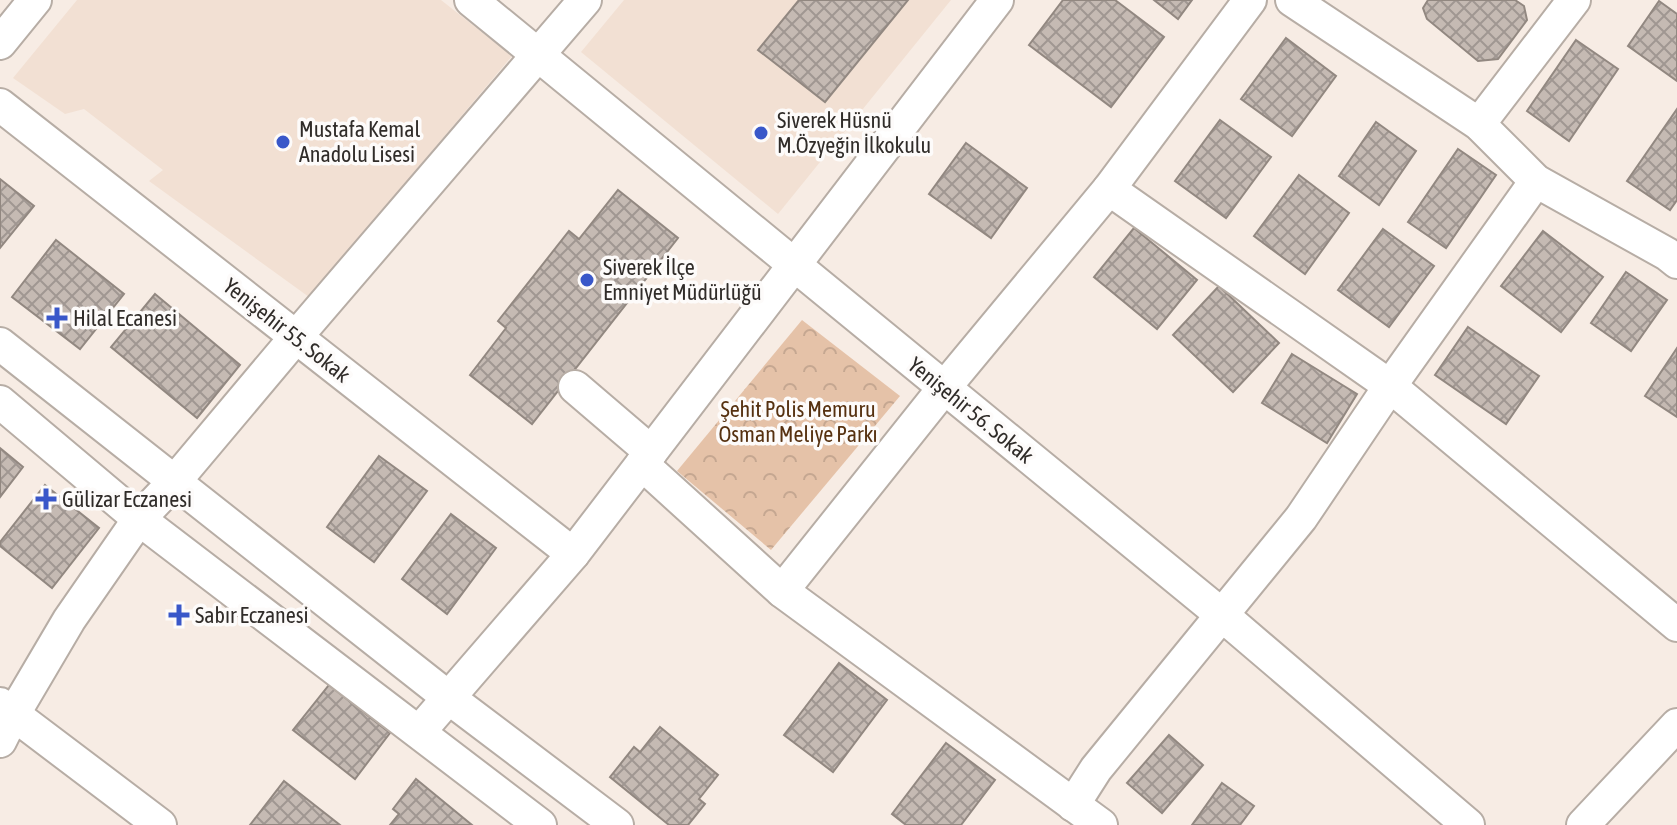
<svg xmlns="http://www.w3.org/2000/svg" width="1677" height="825" viewBox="0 0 1677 825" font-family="'Asap Condensed',sans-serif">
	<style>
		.built { fill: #f2e0d3 }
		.park { fill: url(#park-crowns) }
		.building { fill: url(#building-cross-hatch); stroke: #928881; stroke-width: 2 }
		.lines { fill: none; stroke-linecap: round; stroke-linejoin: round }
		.minor-casing { stroke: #b7ada5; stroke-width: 36 }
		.minor { stroke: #fff; stroke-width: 32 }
		.poi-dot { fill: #3957c9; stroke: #fdfbfa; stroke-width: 3 }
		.labels { text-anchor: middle; stroke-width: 7; stroke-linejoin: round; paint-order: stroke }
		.poi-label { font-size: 22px; fill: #302c29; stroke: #fdfbfa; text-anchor: start }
		.street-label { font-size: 22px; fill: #302c29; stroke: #fdfbfa }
		.park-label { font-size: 22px; fill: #563110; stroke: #fdfbfa }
	</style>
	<defs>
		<pattern id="park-crowns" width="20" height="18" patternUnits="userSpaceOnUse" patternTransform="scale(2)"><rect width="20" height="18" fill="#e5c2a8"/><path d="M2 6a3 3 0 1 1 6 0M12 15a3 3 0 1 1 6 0" fill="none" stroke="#c5a791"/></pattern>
		<pattern id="building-cross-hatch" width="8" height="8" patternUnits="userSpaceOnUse" patternTransform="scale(2)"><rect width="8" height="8" fill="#c5bab3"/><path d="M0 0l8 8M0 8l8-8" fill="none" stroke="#a09792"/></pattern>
	</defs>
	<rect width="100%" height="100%" fill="#f7ece4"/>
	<g class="built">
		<polygon points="77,0 441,0 512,56 309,297 149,181 163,170 84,109 65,114 13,78"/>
		<polygon points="624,0 951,0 778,214 581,52"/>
	</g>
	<polygon class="park" points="802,320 900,396 771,550 677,471"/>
	<g class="building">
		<polygon points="799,0 908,0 825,102 758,50"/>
		<polygon points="1063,0 1115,0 1164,37 1111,107 1029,45"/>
		<polygon points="1154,0 1192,0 1178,19"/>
		<polygon points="1428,0 1515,0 1524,6 1527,20 1498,59 1478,61 1427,19 1423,8"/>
		<polygon points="1659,1 1677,14 1677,81 1628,46"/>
		<polygon points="1286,38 1336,76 1292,136 1241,99"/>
		<polygon points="1576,40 1618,69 1569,141 1527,111"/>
		<polygon points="1677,109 1677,200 1670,210 1627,181"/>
		<polygon points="1220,120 1271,157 1226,218 1175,181"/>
		<polygon points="1376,122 1416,151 1379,205 1339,176"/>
		<polygon points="966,143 1027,188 991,238 929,194"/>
		<polygon points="1458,149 1496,175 1446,248 1408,222"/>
		<polygon points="1299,175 1349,213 1305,274 1254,236"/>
		<polygon points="0,179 34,206 0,248"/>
		<polygon points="618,190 678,238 532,424 470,375 506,328 498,321 569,231 579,239"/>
		<polygon points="1134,228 1197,280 1157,329 1094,277"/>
		<polygon points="1383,229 1434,266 1389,327 1338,290"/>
		<polygon points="1543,231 1603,277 1561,332 1501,286"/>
		<polygon points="56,240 124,294 80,349 12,297"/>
		<polygon points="1626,272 1667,300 1631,351 1591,323"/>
		<polygon points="1219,286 1279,343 1233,392 1173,335"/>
		<polygon points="155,294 240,365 197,418 111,347"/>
		<polygon points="1468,327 1539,376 1506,424 1435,375"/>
		<polygon points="1677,348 1677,417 1645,396"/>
		<polygon points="1292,354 1357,394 1327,443 1262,403"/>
		<polygon points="0,448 23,467 0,497"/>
		<polygon points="379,456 427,491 374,562 327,527"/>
		<polygon points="45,485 99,528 52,588 0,546 0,542"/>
		<polygon points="451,514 496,548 447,614 402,579"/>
		<polygon points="839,663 887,700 833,772 784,735"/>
		<polygon points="329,685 390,733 355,779 293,730"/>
		<polygon points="660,727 718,775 699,799 705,804 688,825 669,825 610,777 634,747 640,752"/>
		<polygon points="1169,735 1203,765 1162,813 1127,783"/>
		<polygon points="946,743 995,780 961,825 906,825 892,814"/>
		<polygon points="416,779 472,825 390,825 399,814 393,809"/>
		<polygon points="284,781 340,825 250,825"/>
		<polygon points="1222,783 1254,806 1240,825 1192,825"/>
	</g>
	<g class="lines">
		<g class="minor-casing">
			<g id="minor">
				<polyline points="471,0 1222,615 1468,825"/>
				<polyline points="1292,0 1479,124 1536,181 1667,254 1677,262"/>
				<polyline points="0,43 35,0"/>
				<polyline points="0,105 573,554"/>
				<polyline points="1479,124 1574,0"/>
				<polyline points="1109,189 1390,386 1677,625"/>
				<polyline points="0,344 449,698 617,825"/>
				<polyline points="575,387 651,452"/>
				<polyline points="0,402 139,519 540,825"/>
				<polyline points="642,464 782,591 1101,825"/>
				<polyline points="782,591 944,388 1109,189 1250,0"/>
				<polyline points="0,704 160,825"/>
				<polyline points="419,732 573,554 997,0"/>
				<polyline points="0,741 13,715 69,620 139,519 175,481 296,337 585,0"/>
				<polyline points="1073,805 1096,769 1301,518 1390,386 1536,181"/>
				<polyline points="1583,825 1677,725"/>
			</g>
		</g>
		<use href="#minor" class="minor"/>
	</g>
	<g class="poi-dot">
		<circle cx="761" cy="133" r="8"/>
		<circle cx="283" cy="142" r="8"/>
		<circle cx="587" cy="280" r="8"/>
		<path d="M53 306h8v8h8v8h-8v8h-8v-8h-8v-8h8z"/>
		<path d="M42 487h8v8h8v8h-8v8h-8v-8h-8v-8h8z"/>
		<path d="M175 603h8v8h8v8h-8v8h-8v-8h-8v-8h8z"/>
	</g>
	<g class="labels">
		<g class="poi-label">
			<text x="777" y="128">Siverek Hüsnü<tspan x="777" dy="25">M.Özyeğin İlkokulu</tspan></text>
			<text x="299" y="137">Mustafa Kemal<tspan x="299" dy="25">Anadolu Lisesi</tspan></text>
			<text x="603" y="275">Siverek İlçe<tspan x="603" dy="25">Emniyet Müdürlüğü</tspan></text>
			<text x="73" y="326">Hilal Ecanesi</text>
			<text x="62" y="507">Gülizar Eczanesi</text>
			<text x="195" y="623">Sabır Eczanesi</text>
		</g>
		<g class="street-label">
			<text transform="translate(287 330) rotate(38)" y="8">Yenişehir 55. Sokak</text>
			<text transform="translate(971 410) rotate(39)" y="8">Yenişehir 56. Sokak</text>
		</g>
		<g class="park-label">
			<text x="798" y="417">Şehit Polis Memuru<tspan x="798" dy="25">Osman Meliye Parkı</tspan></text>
		</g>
	</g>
</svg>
